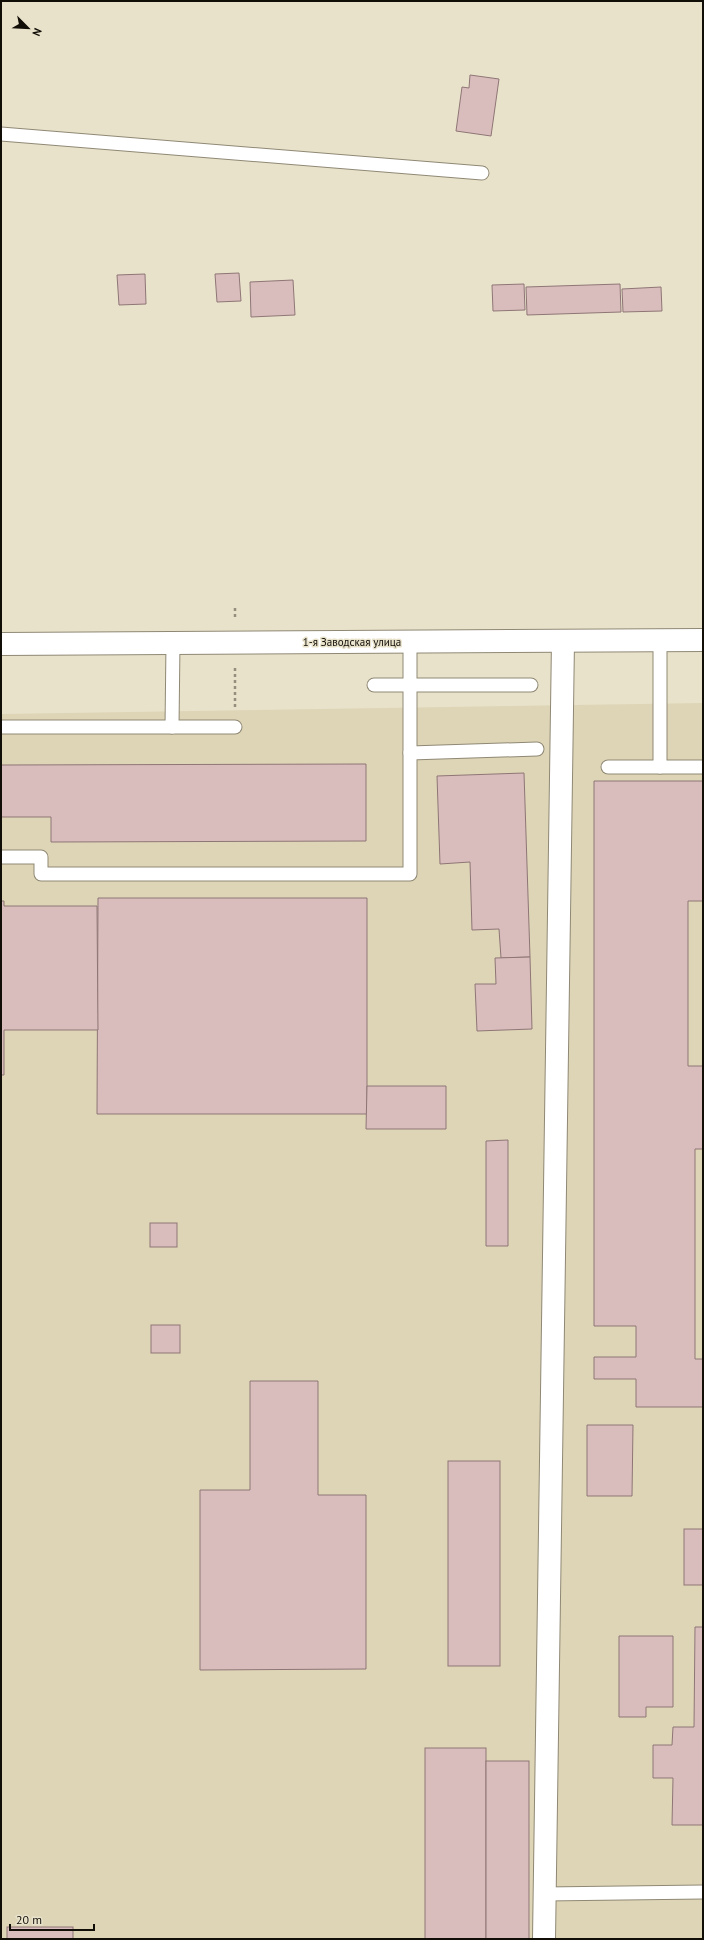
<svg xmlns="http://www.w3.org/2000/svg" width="704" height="1940" viewBox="0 0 704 1940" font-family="'PT Sans',sans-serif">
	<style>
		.built { fill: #ded5b7 }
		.building { fill: #d8bdbc; stroke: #8f7676 }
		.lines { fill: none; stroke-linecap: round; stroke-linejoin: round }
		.lane-casing { stroke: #8f8874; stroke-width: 15 }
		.street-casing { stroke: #8f8874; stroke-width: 24 }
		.secondary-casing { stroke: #8f8874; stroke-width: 24 }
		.path { stroke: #948e7d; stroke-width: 2.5; stroke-dasharray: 3 3; stroke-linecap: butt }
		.lane { stroke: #fff; stroke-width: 13 }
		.street { stroke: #fff; stroke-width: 22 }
		.secondary { stroke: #fff; stroke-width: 22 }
		.labels { text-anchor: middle; stroke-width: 3; stroke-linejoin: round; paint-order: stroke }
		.street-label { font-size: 11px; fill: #110e07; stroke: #e9e2cb }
	</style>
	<rect width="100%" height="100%" fill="#e9e2cb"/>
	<polygon class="built" points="703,703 703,1939 1,1939 1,714"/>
	<g class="building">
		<polygon points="470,75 499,79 491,136 456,131 462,87 469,88"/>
		<polygon points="239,273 241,301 217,302 215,274"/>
		<polygon points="145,274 146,304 119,305 117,275"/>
		<polygon points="293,280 295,315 251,317 250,282"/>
		<polygon points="524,284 525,310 493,311 492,285"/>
		<polygon points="620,284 621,312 527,315 526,287"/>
		<polygon points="661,287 662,311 623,312 622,289"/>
		<polygon points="366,764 366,841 51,842 51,817 1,817 1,765"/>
		<polygon points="524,773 530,957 501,958 499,929 472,930 470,862 440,864 437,776"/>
		<polygon points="594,781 703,781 703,901 688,901 688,1066 703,1066 703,1149 695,1149 695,1359 703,1359 703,1407 636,1407 636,1379 594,1379 594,1357 636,1357 636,1326 594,1326"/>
		<polygon points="98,898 367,898 367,1114 97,1114"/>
		<polygon points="1,901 4,901 4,906 97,906 98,1030 4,1030 4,1075 1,1075"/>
		<polygon points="530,957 532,1029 477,1031 475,984 496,984 495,958"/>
		<polygon points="367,1086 446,1086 446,1129 366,1129"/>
		<polygon points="508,1140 508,1246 486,1246 486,1141"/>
		<rect x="150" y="1223" width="27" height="24"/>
		<rect x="151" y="1325" width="29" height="28"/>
		<polygon points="250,1381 318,1381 318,1495 366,1495 366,1669 200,1670 200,1490 250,1490"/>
		<polygon points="587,1425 633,1425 632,1496 587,1496"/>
		<rect x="448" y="1461" width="52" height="205"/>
		<rect x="684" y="1529" width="19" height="56"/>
		<polygon points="695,1627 703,1627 703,1825 672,1825 673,1778 653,1778 653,1745 672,1745 673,1727 694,1727"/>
		<polygon points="619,1636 673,1636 673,1707 646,1707 646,1717 619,1717"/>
		<rect x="425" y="1748" width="61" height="191"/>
		<rect x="486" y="1761" width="43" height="178"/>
		<rect x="7" y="1927" width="66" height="12"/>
	</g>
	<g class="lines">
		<g class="lane-casing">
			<g id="lane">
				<polyline points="1,134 482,173"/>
				<polyline points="374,685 531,685"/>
				<polyline points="1,727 235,727"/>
				<polyline points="172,727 173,643"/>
				<polyline points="410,753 537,749"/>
				<polyline points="608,767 703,767"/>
				<polyline points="660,767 660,640"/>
				<polyline points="1,857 41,857 41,874 410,874 410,642"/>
				<polyline points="544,1894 703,1892"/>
			</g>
		</g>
		<g class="street-casing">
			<polyline id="street" points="544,1939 563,641"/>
		</g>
		<g class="secondary-casing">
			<polyline id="secondary" points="1,644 703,640"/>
		</g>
		<g class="path">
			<polyline points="235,608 235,618"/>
			<polyline points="235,668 235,707"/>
		</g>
		<use href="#lane" class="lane"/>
		<use href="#street" class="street"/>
		<use href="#secondary" class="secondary"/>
	</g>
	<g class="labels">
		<g class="street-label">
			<text x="352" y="646">1-я Заводская улица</text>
		</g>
	</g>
	<rect width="704" height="1940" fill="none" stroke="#110e07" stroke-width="4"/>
	<g transform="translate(28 28) rotate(114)" stroke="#e9e2cb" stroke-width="3" paint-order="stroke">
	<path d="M0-3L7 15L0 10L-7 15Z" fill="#110e07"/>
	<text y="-6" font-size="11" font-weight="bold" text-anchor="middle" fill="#110e07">N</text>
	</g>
	<path d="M10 1924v6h84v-6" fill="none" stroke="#110e07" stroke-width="2"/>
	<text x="16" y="1924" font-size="12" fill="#110e07" stroke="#e9e2cb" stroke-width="3" paint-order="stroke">20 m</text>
</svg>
